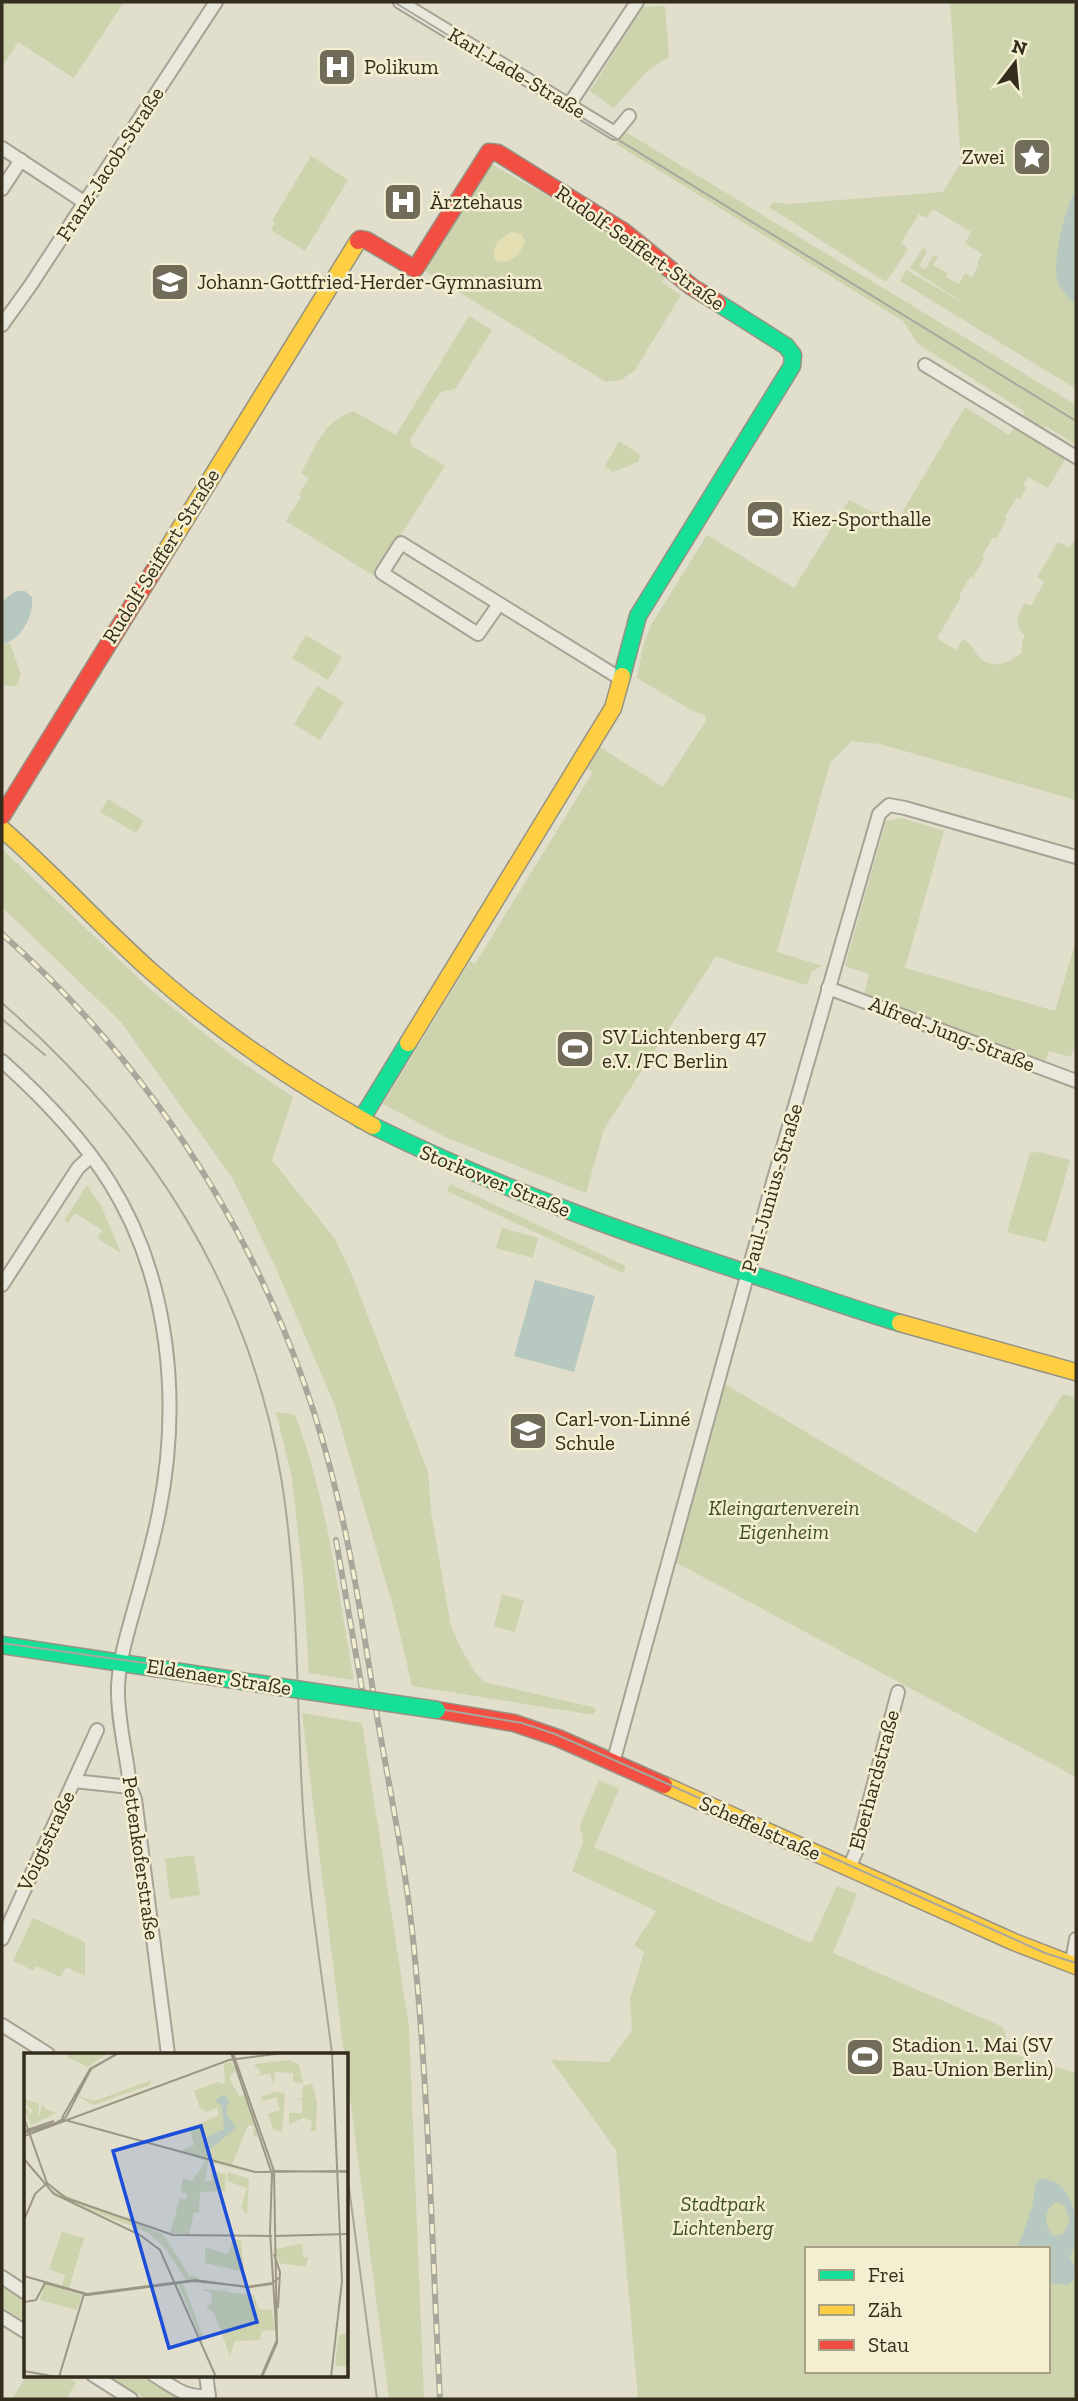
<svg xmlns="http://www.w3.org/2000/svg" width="1078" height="2401" viewBox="0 0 1078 2401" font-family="'Zilla Slab',serif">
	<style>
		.green { fill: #ccd3ad; fill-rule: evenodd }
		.sand { fill: #e4dfb2 }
		.water { fill: #b6c8bf; fill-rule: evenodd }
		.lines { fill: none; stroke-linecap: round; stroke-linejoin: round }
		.street-casing { stroke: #a6a294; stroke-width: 16 }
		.fast-casing { stroke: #969284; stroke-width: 19 }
		.slow-casing { stroke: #969284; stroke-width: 19 }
		.jam-casing { stroke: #969284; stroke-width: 19 }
		.street { stroke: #eae8dc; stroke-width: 12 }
		.fast { stroke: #16e098; stroke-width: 16 }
		.slow { stroke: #ffcf43; stroke-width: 16 }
		.jam { stroke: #f24e42; stroke-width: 16 }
		.tram { stroke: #a9a79c; stroke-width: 2 }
		.rail-casing { stroke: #a9a79c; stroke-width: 6 }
		.rail { stroke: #f3efd0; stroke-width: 3.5; stroke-dasharray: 10; stroke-linecap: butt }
		.fast-bridge-casing { stroke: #969284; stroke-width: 19; stroke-linecap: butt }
		.fast-bridge { stroke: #16e098; stroke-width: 16 }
		.labels { text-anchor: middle; stroke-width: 5; stroke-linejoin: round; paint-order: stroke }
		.poi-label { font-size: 21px; fill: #342c1d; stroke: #f3efd0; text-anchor: start }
		.street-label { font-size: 21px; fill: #342c1d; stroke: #f3efd0 }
		.park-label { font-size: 21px; font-style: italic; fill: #3d4f24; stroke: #f3efd0 }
		.inset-road { fill: none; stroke: #9c9785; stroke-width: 2 }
		.view { fill: #1d4ed8; fill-opacity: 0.15; stroke: #1d4ed8; stroke-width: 3.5 }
		.inset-edge { fill: none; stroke: #342c1d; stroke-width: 3.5 }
	</style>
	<rect width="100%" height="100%" fill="#e1dfcb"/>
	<g class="green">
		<polygon points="2,2 124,2 74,78 18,42 2,67"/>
		<polygon points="950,2 1076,2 1076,389 900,281 906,270 965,304 910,268 923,248 927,251 919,266 925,269 934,255 938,256 933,265 948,273 946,277 959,284 965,273 972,277 979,264 977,262 982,254 965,243 971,232 933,209 926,218 919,214 901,243 908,249 886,282 769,207 774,202 788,204 943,192 961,163"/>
		<polygon points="665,6 669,57 648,70 614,108 590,91 643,7"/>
		<polygon points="624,131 1076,405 1076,445 1046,426 1041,432 1021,419 1025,412 918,344 903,321 616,144"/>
		<polygon points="311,156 348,180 305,251 271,230 275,223 272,221"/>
		<polygon points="488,162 611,233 665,276 662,282 681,295 635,370 621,380 606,382 426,272 425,268"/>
		<path d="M469 316 492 330 455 389 440 392 410 440 412 446 445 466 374 576 286 521 301 497 299 494 309 478 301 473C316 446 323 422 353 411L396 435Z"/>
		<path d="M965 407 1009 435 1015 426 1066 458 1048 488 1028 477 1023 486 1027 488 1020 499 1017 497 1005 517 1007 519 997 538 993 537 982 556 984 558 973 578 971 576 959 595 961 597 937 638 956 650 963 639C972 644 973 650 979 657 992 671 1011 663 1022 652V640L1025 637C1014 623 1016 618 1025 603L1031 606 1044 582 1037 577 1058 542 1069 548 1074 541 1076 543V800L880 744 852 741 830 763 777 952 823 966 812 971 807 985 740 965 716 956 604 1129 586 1193 445 1137 383 1104 470 961 475 964 593 772 587 768 600 747 663 787 705 722 706 716 691 710 637 678 643 647 651 625 707 535 794 588 849 500 870 511 900 516Z"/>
		<polygon points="619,441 640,455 638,462 613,472 605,466"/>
		<polygon points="306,635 342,657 328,680 292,658"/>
		<polygon points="10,643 21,675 16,686 2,685 2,645"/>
		<polygon points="317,686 344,702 320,740 294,724"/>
		<polygon points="108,799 144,821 136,833 100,812"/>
		<polygon points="902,818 944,831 905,968 1055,1011 1076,940 1076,1039 1071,1057 1049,1051 1045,1062 864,994 869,974 845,966 886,821"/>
		<polygon points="2,849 152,991 230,1054 293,1097 272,1160 335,1239 352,1275 428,1472 431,1513 451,1626 461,1649 475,1672 484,1682 596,1708 594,1715 412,1686 396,1617 335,1406 274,1264 233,1179 121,1022 2,907"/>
		<polygon points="1039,1152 1070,1160 1046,1242 1007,1232 1030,1153"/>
		<polygon points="450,1184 626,1266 623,1273 447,1191"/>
		<polygon points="87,1185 102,1208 121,1253 97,1238 102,1230 75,1213 68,1223 64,1221"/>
		<polygon points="502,1228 538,1238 533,1258 496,1248"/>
		<polygon points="723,1383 976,1533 1063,1394 1076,1397 1076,1777 673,1561"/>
		<path d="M276 1412 295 1415C327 1499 338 1592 354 1680L309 1673 303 1578 292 1478Z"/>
		<polygon points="502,1594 524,1600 515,1632 494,1626"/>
		<polygon points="302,1713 362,1723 409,2027 424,2399 389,2399 347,2074 346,2054 344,2054"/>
		<path d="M599 1780 619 1789 594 1847 811 1943 837 1886 857 1894 833 1953 1003 2027 1011 2053 1076 2073V2399H638L616 2150 551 2060 609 2062 632 2030 630 1999 644 1952 634 1945 656 1911 572 1871 583 1842 580 1825ZM807 2249H1048V2371H807Z"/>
		<polygon points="194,1855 200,1895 170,1899 165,1859"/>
		<polygon points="33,1918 85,1942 85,1976 66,1967 60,1977 36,1966 34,1971 13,1961"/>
		<polygon points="2,2286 26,2302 26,2322 2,2307"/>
		<polygon points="27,2375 64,2375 76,2383 66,2399 12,2399"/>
		<polygon points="108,2375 139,2375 177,2399 146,2399"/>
	</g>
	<path class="sand" d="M512 232 521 234 525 241C520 255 511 265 496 261 489 247 500 238 512 232Z"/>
	<g class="water">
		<path d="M1076 189V304C1070 299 1061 291 1058 283 1051 262 1065 208 1076 189Z"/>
		<path d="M16 591H25L32 597C34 616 21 640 2 645V601Z"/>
		<polygon points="535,1280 595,1296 574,1372 514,1356"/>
		<path d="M1040 2179C1072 2178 1078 2217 1076 2242 1075 2247 1072 2251 1070 2257L1075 2268 1074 2280 1068 2285 1048 2283V2249H1017L1032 2208 1036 2183ZM1057 2202 1064 2205 1070 2221 1063 2234 1054 2236C1043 2226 1043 2209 1057 2202Z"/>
	</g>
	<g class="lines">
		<g class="street-casing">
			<g id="street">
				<polyline points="400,2 615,133 629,116"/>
				<polyline points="569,105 637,2"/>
				<polyline points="2,148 84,202"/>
				<polyline points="2,189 21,160"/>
				<polyline points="2,325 30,286 216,2"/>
				<polyline points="925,365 1076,457"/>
				<polyline points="499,604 478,634 382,573 401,543 621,679"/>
				<polyline points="828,988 1076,1081"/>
				<path d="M2 1061C42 1097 82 1138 110 1183 170 1279 181 1403 159 1512 152 1548 141 1584 131 1620 125 1642 119 1663 118 1687 117 1720 127 1754 130 1787L135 1799 168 2054"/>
				<polyline points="2,1285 78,1168 91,1156"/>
				<polyline points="613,1763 771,1189 879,814 889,805 905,808 1076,857"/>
				<polyline points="74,1781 130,1787"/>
				<polyline points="849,1868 856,1852 898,1692"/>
				<polyline points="2,1939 97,1730"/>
				<polyline points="1076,1939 1073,1956 1076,1963"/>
				<polyline points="2,2025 48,2054"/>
				<polyline points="2,2277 26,2293"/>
				<polyline points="2,2317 26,2332"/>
				<polyline points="93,2375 131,2399"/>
				<path d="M154 2375C174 2387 184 2398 209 2396L206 2375"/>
			</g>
		</g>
		<g class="fast-casing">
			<g id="fast">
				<polyline points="622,676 638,616 792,366 793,355 786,346 718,303"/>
				<polyline points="361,1120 408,1043"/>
				<path d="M373 1126C498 1188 627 1234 759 1277 806 1292 853 1309 900 1323"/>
				<polyline points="2,1645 281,1687"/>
			</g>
		</g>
		<g class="slow-casing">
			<g id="slow">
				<polyline points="161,559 358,241"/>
				<path d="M2 829C54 874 100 926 152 972 220 1032 294 1082 373 1126"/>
				<polyline points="408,1043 613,708 622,676"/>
				<polyline points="900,1323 1076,1372"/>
				<polyline points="664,1785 1014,1942 1076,1966"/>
			</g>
		</g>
		<g class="jam-casing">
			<g id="jam">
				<polyline points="358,241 360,239 366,240 415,269 489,152 498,153 623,231 692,287 718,303"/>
				<polyline points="2,816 161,559"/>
				<polyline points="437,1710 514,1723 558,1738 664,1785"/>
			</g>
		</g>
		<use href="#street" class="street"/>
		<use href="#fast" class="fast"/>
		<use href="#slow" class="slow"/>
		<use href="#jam" class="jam"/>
		<g class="tram">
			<polyline points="394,2 1076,421"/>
			<path d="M2 1003C150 1132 250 1287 282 1483 299 1591 296 1701 303 1809 308 1891 322 1973 332 2054"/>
			<polyline points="2,1019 45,1055"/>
			<polyline points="2,1643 281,1682 522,1723 555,1734 659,1780 1045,1953 1076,1963"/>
			<polyline points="346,2165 377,2399"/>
		</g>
		<g class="rail-casing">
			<g id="rail">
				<path d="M2 934C171 1083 289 1284 339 1504 356 1575 366 1649 378 1722 391 1797 407 1873 414 1949 429 2098 432 2249 440 2399"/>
				<polyline points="336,1540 363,1695"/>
			</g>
		</g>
		<use href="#rail" class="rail"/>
		<g class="fast-bridge-casing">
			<polyline id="fast-bridge" points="281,1687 437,1710"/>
		</g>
		<use href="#fast-bridge" class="fast-bridge"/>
	</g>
	<defs>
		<g id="hospital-square" transform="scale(2.0125)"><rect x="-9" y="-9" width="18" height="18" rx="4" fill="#716b5a" stroke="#f3efd0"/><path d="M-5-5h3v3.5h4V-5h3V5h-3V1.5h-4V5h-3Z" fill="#fff"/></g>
		<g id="sight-square" transform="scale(2.0125)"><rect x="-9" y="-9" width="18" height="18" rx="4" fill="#716b5a" stroke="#f3efd0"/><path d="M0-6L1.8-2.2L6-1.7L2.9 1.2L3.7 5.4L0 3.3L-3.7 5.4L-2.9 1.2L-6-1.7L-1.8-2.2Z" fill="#fff"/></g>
		<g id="school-square" transform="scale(2.0125)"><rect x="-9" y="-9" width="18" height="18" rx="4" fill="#716b5a" stroke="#f3efd0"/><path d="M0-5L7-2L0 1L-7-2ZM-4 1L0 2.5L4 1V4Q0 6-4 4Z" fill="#fff"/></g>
		<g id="stadium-square" transform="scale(2.0125)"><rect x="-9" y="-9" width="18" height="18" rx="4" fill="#716b5a" stroke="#f3efd0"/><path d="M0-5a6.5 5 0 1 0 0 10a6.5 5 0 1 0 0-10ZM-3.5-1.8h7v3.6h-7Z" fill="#fff"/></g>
	</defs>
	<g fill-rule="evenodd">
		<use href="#hospital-square" x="337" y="67"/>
		<use href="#sight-square" x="1032" y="157"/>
		<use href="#hospital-square" x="403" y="202"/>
		<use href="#school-square" x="170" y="282"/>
		<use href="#stadium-square" x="765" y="519"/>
		<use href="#stadium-square" x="575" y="1049"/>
		<use href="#school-square" x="528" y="1431"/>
		<use href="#stadium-square" x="865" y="2057"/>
	</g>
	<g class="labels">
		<g class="poi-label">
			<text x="364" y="74">Polikum</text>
			<text x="1005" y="164" text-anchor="end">Zwei</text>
			<text x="430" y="209">Ärztehaus</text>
			<text x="197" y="289">Johann-Gottfried-Herder-Gymnasium</text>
			<text x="792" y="526">Kiez-Sporthalle</text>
			<text x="602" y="1044">SV Lichtenberg 47<tspan x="602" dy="24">e.V. /FC Berlin</tspan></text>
			<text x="555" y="1426">Carl-von-Linné<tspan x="555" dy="24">Schule</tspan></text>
			<text x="892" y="2052">Stadion 1. Mai (SV<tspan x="892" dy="24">Bau-Union Berlin)</tspan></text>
		</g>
		<g class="street-label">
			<text transform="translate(517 73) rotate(31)" y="7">Karl-Lade-Straße</text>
			<text transform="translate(110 164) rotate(-57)" y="7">Franz-Jacob-Straße</text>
			<text transform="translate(640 248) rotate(35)" y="7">Rudolf-Seiffert-Straße</text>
			<text transform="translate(161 556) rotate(-58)" y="7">Rudolf-Seiffert-Straße</text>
			<text transform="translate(952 1034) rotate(21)" y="7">Alfred-Jung-Straße</text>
			<text transform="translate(495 1181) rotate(22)" y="7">Storkower Straße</text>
			<text transform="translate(772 1188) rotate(-74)" y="7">Paul-Junius-Straße</text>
			<text transform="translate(219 1677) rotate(9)" y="7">Eldenaer Straße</text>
			<text transform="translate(874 1780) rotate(-75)" y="7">Eberhardstraße</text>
			<text transform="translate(760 1828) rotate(24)" y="7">Scheffelstraße</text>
			<text transform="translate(46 1841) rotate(-65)" y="7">Voigtstraße</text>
			<text transform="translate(141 1858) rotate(82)" y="7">Pettenkoferstraße</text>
		</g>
		<g class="park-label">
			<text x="784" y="1515">Kleingartenverein<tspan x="784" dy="24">Eigenheim</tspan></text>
			<text x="723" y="2211">Stadtpark<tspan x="723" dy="24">Lichtenberg</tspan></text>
		</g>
	</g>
	<g transform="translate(24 2053)">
		<rect width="324" height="324" fill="#e1dfcb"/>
		<path d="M45 0H84L64 14 43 4ZM266 7 275 12 279 30 269 29V20L251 19 250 33 246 20 231 24 237 20 230 11ZM207 9 212 17 205 25 215 43 221 42 234 84 229 83 230 73 224 72 208 112 225 119 184 109 181 128H188V118L202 121 201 138 176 139 175 158H179L170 160 165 182 146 180 156 145 162 147 163 141 157 139 159 125 168 128 182 108 143 94 156 98 170 92 166 75 195 62 193 55 182 59 176 55 170 38 193 29 201 31 200 11ZM127 27 126 32 69 52 54 43 71 48ZM288 31 293 49 292 78H286L288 68 279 65 265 72V60H278V47L265 45 278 46 279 33ZM250 39 261 40 258 79 249 76 244 61 256 57 252 44 239 48 237 44ZM1 46 15 51 14 66 19 50 21 56 33 60 7 72 0 56 4 55 6 63 9 57 0 51ZM204 119 225 126 223 161 217 155 223 135 203 128ZM21 134 139 181 165 222 178 225 162 227 141 195 123 179 50 151ZM38 179 60 185 45 235 38 233 41 222 25 216ZM209 187H217L220 219 181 210V194L204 201ZM286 189 278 191 279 204H284L282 214 255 210 251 196ZM181 230V236L201 238 202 233 203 239 230 242 235 256 248 257 251 277 238 278 236 287 211 288 206 303 190 260 182 254 188 250 187 239 180 238ZM21 231 58 242 53 257 16 247ZM154 231H159L180 285 177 286ZM324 280V314L311 312 315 282Z" fill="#ccd3ad"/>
		<path d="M200 41 205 47 202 60 212 75 184 98 183 84 200 76 198 53 191 48Z" fill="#b6c8bf"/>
		<path class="inset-road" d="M207 0 248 121 246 179 253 290 238 324M209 0 250 118 253 287 237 324M0 65 23 130 42 145 149 182 248 183M38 65 66 16 94 0M33 69 42 64 67 16 95 0M0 78 30 68M0 80 41 67 231 119 324 118M0 83 205 7 259 0M0 106 30 141 116 182 136 197 192 324M248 118 324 119M0 167 11 141 23 130M250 183 324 181M250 201 256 219 254 255M0 223 63 241 171 227 222 234 249 230M0 249 12 247 21 230 64 242 170 228 227 234 247 231 256 224M0 318 33 324M35 324 60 241M307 324 318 228 308 0"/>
		<path class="view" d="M177 73 233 269 145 295 89 98Z"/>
		<rect width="324" height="324" class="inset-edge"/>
	</g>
	<rect width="1078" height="2401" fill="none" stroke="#342c1d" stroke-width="7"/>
	<rect x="805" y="2247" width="245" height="126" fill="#f3efd0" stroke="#a7a188" stroke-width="2"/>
	<rect x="819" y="2270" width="35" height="10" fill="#16e098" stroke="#a7a188" stroke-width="2"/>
	<text x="868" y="2282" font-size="21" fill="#342c1d">Frei</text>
	<rect x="819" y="2305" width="35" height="10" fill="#ffcf43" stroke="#a7a188" stroke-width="2"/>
	<text x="868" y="2317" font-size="21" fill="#342c1d">Zäh</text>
	<rect x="819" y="2340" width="35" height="10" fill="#f24e42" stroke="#a7a188" stroke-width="2"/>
	<text x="868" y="2352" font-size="21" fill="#342c1d">Stau</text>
	<g transform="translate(1015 63) rotate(16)" stroke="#f3efd0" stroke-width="5" paint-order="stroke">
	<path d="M0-5L12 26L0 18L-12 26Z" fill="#342c1d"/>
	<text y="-10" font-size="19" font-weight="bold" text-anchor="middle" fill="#342c1d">N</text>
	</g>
</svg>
